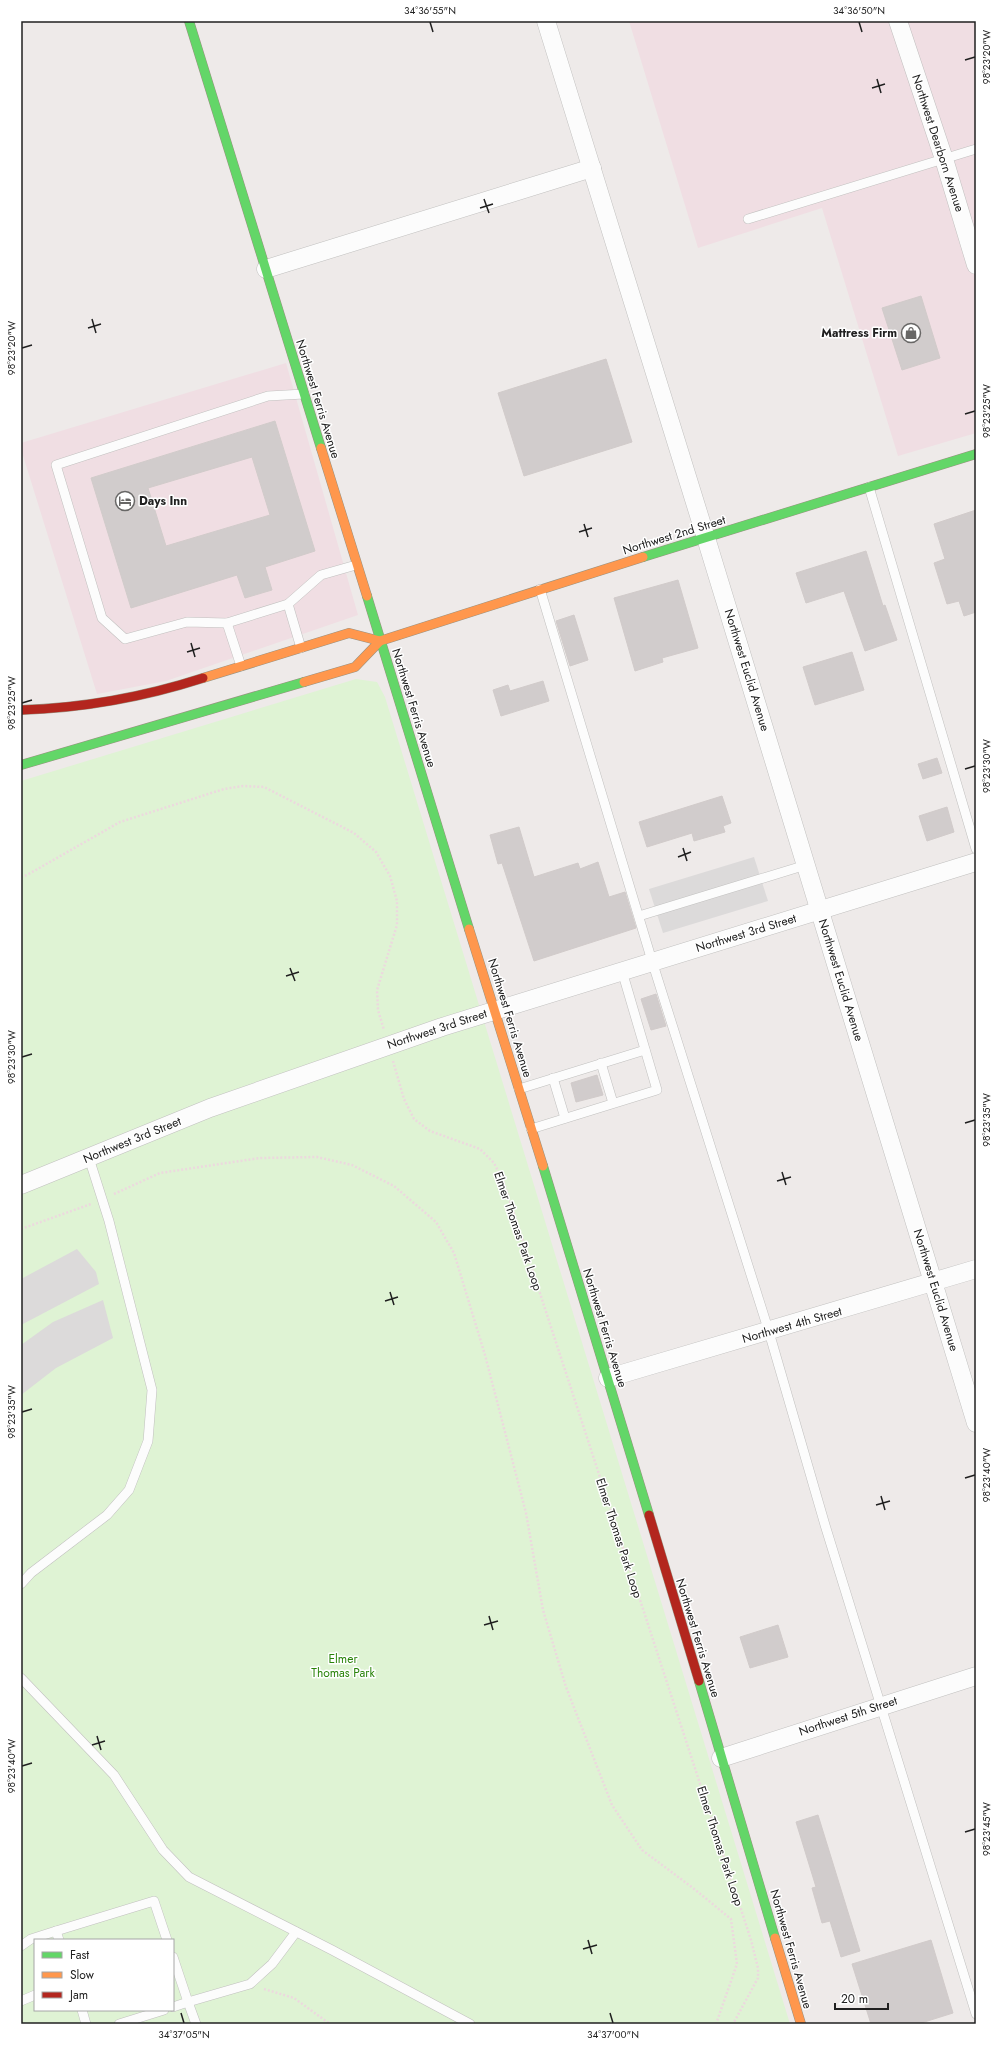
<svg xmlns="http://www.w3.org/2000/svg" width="997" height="2045" viewBox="0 0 997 2045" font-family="Jost,sans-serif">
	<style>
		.commercial { fill: #f0dee3 }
		.park { fill: #dff3d4; fill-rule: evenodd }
		.parking { fill: #dcdada }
		.building { fill: #d1cccc; stroke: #d1cbca; fill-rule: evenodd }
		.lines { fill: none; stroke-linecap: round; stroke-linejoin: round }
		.lane-casing { stroke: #c1c0bf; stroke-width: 10 }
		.street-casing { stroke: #c1c0bf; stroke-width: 19 }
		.fast-casing { stroke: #999280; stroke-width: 10 }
		.slow-casing { stroke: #999280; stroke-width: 10 }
		.jam-casing { stroke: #999280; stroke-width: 10 }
		.path { stroke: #ecd9de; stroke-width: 2.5; stroke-dasharray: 2 2; stroke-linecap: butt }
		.lane { stroke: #fcfcfc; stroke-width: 9 }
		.street { stroke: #fcfcfc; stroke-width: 18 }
		.fast { stroke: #63d668; stroke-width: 9 }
		.slow { stroke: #ff974d; stroke-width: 9 }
		.jam { stroke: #b3261e; stroke-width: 9 }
		.ticks { fill: none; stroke: #202020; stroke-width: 1.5 }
		.labels { text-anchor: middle; stroke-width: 3; stroke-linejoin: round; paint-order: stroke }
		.street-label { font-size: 12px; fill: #202020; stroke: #fff }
		.poi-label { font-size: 12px; font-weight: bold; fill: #202020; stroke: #fff; text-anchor: end }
		.park-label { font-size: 12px; fill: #298309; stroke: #fff }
		.neatline { fill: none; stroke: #202020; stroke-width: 1.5 }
		.ticks-label { font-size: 10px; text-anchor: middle; fill: #202020 }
	</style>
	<rect width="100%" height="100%" fill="#eeeae9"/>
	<g class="commercial">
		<polygon points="629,21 976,21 976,433 898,456 822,208 698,248"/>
		<polygon points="286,363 358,615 166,681 97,694 21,449 21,443"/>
	</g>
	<path class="park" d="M356 679 377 682 385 697 790 2024H21V781ZM35 1940H173V2010H35Z"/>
	<g class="parking">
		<polygon points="754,857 768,901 663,933 649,889"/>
		<polygon points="77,1249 96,1272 99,1284 21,1325 21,1279"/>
		<polygon points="103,1300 113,1338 56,1368 21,1395 21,1345 53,1322"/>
	</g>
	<g class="building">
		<polygon points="921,296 940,358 902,370 882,308"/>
		<polygon points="606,359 632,442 524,476 498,393"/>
		<path d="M275 421 315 551 265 567 272 590 245 598 237 575 131 608 91 478ZM252 457 270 515 166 546 148 488Z"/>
		<polygon points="976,510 976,612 964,616 959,601 947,604 934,563 945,559 934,524"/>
		<polygon points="866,551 883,606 885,605 897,640 865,651 844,591 806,603 796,573"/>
		<polygon points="678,580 698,648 662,658 663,662 635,671 614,598"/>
		<polygon points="574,615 588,660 570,666 556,621"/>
		<polygon points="852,652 864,690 815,705 803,667"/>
		<polygon points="543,681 549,701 501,716 493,690 508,685 510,691"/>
		<polygon points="937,758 942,773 923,779 918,764"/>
		<polygon points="722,796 731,823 723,826 725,832 694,841 692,833 647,847 639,822"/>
		<polygon points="947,807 954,832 927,841 919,816"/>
		<polygon points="519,827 534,877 578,863 580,869 598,862 609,897 625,892 636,928 534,961 502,863 498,864 490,835"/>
		<polygon points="656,994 666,1026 651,1030 641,999"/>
		<polygon points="597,1075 603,1095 576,1102 571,1083"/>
		<polygon points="778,1625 788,1657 750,1668 740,1637"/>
		<polygon points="818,1815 860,1951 841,1957 830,1921 822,1923 812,1888 816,1887 796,1822"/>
		<polygon points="931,1940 953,2013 918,2024 871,2024 852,1964"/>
	</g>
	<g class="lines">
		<g class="lane-casing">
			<g id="lane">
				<polyline points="748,219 976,149"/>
				<polyline points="304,394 268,396 56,465 102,618 125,639 187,622 227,623 288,604 321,575 356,565"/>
				<polyline points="869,487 976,849"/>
				<polyline points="540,589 652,961 769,1332 825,1525 976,2014"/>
				<polyline points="288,604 301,648"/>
				<polyline points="227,623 241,666"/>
				<polyline points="639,916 806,865"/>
				<polyline points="601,1063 613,1103"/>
				<polyline points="553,1078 565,1118"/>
				<polyline points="519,1089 645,1050"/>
				<polyline points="531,1129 657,1090 622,971"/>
				<polyline points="21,1584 31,1573 107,1515 129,1490 148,1441 152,1390 109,1221 89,1158"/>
				<polyline points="21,1678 114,1775 163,1850 189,1877 332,1950 470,2024"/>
				<polyline points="59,1940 56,1931 154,1901 167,1940"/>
				<polyline points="21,1946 31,1939 56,1931"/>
				<polyline points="173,1957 188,2002 173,2007"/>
				<polyline points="21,2001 35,1995"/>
				<polyline points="82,2010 86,2024"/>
				<polyline points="119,2024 164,2010"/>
				<polyline points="196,2024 188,2002 250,1984 272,1964 296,1932"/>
			</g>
		</g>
		<g class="street-casing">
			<g id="street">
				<polyline points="546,21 706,538 976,1423"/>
				<polyline points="898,21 944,159 976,265"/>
				<polyline points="266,269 592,168"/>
				<polyline points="21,1185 210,1108 442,1027 976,862"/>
				<polyline points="608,1378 976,1269"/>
				<polyline points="721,1758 976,1676"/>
			</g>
		</g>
		<g class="fast-casing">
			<g id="fast">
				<polyline points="189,21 321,448"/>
				<polyline points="643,557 976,454"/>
				<polyline points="367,596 469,929"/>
				<polyline points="21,765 304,682"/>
				<polyline points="543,1166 649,1515"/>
				<polyline points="699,1681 775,1938"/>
			</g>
		</g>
		<g class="slow-casing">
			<g id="slow">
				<polyline points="321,448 367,596"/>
				<polyline points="380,641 643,557"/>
				<polyline points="203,678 349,633 380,641 355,667 304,682"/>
				<polyline points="469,929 543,1166"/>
				<polyline points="775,1938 801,2024"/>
			</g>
		</g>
		<g class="jam-casing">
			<g id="jam">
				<path d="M21 710C83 708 144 697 203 678"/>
				<polyline points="649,1515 699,1681"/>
			</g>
		</g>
		<g class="path">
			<polyline points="21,877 27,875 120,822 224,789 243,786 264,787 354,833 376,852 390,876 397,901 397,925 377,990 378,1010 384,1030"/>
			<polyline points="393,1061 404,1099 414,1119 430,1131 480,1149 494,1163 504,1183 751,1940 758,1968 758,1978 733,2024"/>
			<polyline points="114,1194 160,1173 260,1158 317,1157 352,1165 394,1186 436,1222 454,1253 485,1355 526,1513 543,1610 566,1687 612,1805 642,1850 693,1888 731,1919 737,1964 716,2024"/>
			<polyline points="21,1229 91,1204"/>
			<polyline points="264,1989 294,1998 330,2024"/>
		</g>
		<use href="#lane" class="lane"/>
		<use href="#street" class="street"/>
		<use href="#fast" class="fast"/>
		<use href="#slow" class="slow"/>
		<use href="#jam" class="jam"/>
	</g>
	<path class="ticks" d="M430 22 433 32M859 22 862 32M965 60 975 57M877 79 881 93M872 88 885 84M484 199 489 213M480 208 493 204M92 319 96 333M88 328 101 324M22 348 32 345M965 414 975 411M584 524 588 537M579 532 592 528M191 643 195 657M187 652 200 648M22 703 32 700M965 769 975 766M683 848 687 861M678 857 691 852M290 968 295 981M286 976 299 972M22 1057 32 1054M965 1123 975 1120M782 1172 786 1185M777 1181 791 1177M390 1292 394 1305M385 1301 398 1297M22 1412 32 1409M965 1478 975 1475M881 1496 885 1510M876 1505 890 1501M489 1616 493 1630M484 1625 498 1621M97 1736 101 1750M92 1745 105 1741M22 1766 32 1763M965 1832 975 1829M588 1940 592 1954M583 1949 597 1945M181 2013 184 2023M610 2013 613 2023"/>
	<defs>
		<g id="shop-ring" transform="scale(1)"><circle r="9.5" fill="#fff" stroke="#686766" stroke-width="1.5"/><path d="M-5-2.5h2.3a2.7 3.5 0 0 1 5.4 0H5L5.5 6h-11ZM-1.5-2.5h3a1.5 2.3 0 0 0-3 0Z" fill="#686766"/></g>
		<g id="hotel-ring" transform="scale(1)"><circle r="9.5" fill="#fff" stroke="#686766" stroke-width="1.5"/><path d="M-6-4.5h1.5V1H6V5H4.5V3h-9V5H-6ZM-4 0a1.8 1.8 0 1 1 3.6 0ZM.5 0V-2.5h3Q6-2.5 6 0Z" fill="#686766"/></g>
	</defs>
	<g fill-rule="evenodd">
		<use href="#shop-ring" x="911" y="333"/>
		<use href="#hotel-ring" x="125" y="501"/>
	</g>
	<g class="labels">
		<g class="street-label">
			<text transform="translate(938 143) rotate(72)" y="4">Northwest Dearborn Avenue</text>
			<text transform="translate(318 399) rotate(73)" y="4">Northwest Ferris Avenue</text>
			<text transform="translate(674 535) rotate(-17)" y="4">Northwest 2nd Street</text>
			<text transform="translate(747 670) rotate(73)" y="4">Northwest Euclid Avenue</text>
			<text transform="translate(414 708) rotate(73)" y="4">Northwest Ferris Avenue</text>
			<text transform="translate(746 933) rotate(-17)" y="4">Northwest 3rd Street</text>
			<text transform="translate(841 980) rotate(73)" y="4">Northwest Euclid Avenue</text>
			<text transform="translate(510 1018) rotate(73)" y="4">Northwest Ferris Avenue</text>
			<text transform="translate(437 1029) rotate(-18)" y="4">Northwest 3rd Street</text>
			<text transform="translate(132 1140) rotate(-22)" y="4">Northwest 3rd Street</text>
			<text transform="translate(518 1231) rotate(71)" y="4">Elmer Thomas Park Loop</text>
			<text transform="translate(936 1290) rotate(73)" y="4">Northwest Euclid Avenue</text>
			<text transform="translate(792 1325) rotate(-16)" y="4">Northwest 4th Street</text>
			<text transform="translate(605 1328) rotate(73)" y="4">Northwest Ferris Avenue</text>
			<text transform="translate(619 1538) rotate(72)" y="4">Elmer Thomas Park Loop</text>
			<text transform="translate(698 1638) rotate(73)" y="4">Northwest Ferris Avenue</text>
			<text transform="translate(848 1716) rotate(-18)" y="4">Northwest 5th Street</text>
			<text transform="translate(720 1846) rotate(72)" y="4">Elmer Thomas Park Loop</text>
			<text transform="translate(791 1949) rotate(74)" y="4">Northwest Ferris Avenue</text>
		</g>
		<g class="poi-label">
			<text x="897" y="337">Mattress Firm</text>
			<text x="139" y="505" text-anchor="start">Days Inn</text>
		</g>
		<g class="park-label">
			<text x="343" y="1663">Elmer<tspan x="343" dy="14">Thomas Park</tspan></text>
		</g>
	</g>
	<rect width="997" height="2045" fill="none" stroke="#ffffff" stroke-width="44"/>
	<rect x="34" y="1939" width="140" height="72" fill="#ffffff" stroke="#a6a6a6"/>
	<rect x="42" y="1952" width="20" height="6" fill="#63d668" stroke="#a6a6a6"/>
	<text x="70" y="1959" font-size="12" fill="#202020">Fast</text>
	<rect x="42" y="1972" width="20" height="6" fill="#ff974d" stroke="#a6a6a6"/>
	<text x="70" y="1979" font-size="12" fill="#202020">Slow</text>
	<rect x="42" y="1992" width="20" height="6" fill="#b3261e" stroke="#a6a6a6"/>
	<text x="70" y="1999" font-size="12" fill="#202020">Jam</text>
	<path d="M835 2003v6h53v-6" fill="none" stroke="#202020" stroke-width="2"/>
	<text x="841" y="2003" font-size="12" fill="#202020" stroke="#ffffff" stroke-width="3" paint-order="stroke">20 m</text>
	<rect x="22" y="22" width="953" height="2001" class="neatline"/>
	<g class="ticks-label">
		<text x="430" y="14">34°36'55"N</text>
		<text x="859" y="14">34°36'50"N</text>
		<text transform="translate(986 57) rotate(-90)" y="4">98°23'20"W</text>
		<text transform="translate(11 348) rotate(-90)" y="4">98°23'20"W</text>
		<text transform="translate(986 411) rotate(-90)" y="4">98°23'25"W</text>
		<text transform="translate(11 703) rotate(-90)" y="4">98°23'25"W</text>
		<text transform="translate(986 766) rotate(-90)" y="4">98°23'30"W</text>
		<text transform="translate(11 1057) rotate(-90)" y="4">98°23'30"W</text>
		<text transform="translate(986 1120) rotate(-90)" y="4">98°23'35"W</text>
		<text transform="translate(11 1412) rotate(-90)" y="4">98°23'35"W</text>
		<text transform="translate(986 1475) rotate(-90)" y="4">98°23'40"W</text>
		<text transform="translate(11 1766) rotate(-90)" y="4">98°23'40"W</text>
		<text transform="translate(986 1829) rotate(-90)" y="4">98°23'45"W</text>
		<text x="184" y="2038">34°37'05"N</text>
		<text x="613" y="2038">34°37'00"N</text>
	</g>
</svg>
